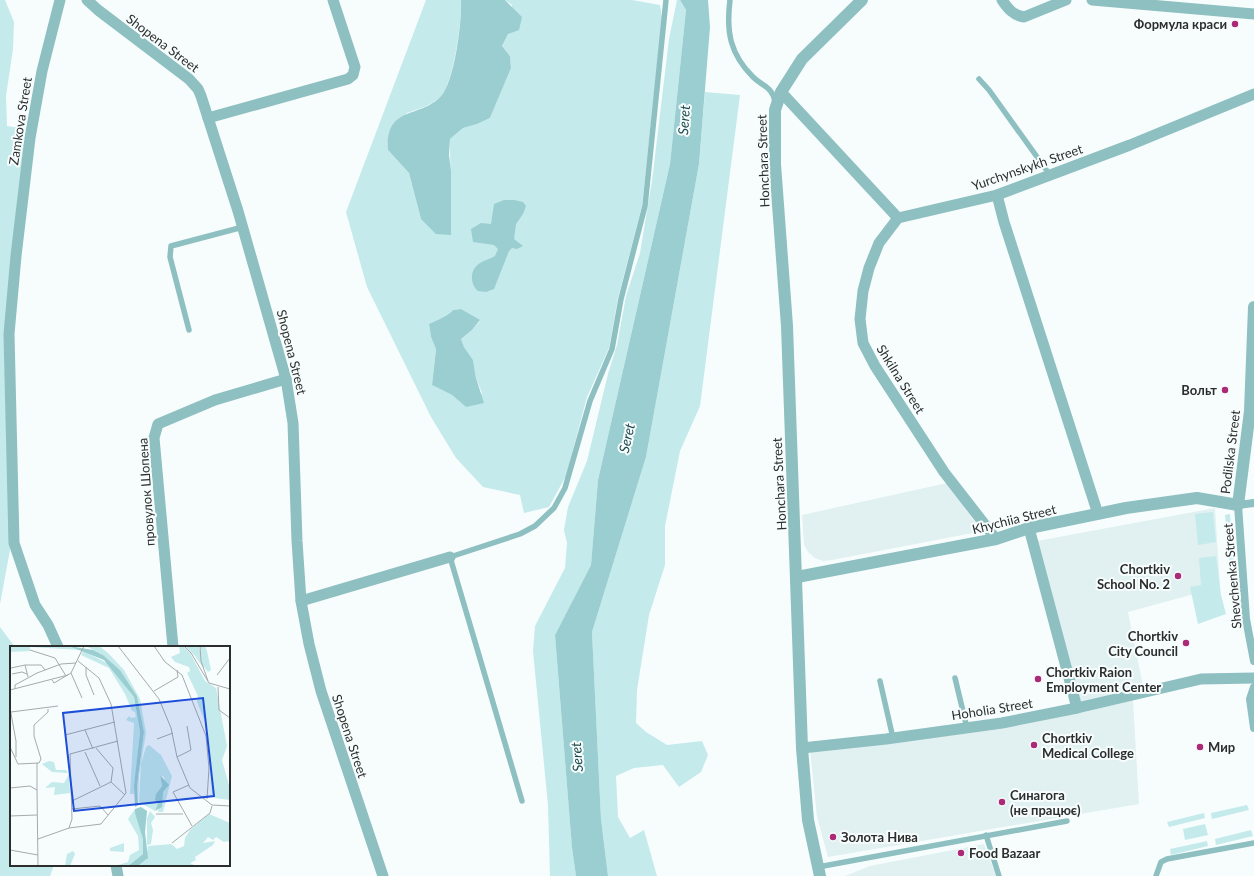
<svg xmlns="http://www.w3.org/2000/svg" width="1254" height="876" viewBox="0 0 1254 876" font-family="Lato,sans-serif">
	<style>
		.built { fill: #e1f0f1 }
		.green { fill: #c4eaec; fill-rule: evenodd }
		.water { fill: #9bced0 }
		.lines { fill: none; stroke-linecap: round; stroke-linejoin: round }
		.service { stroke: #8ebfc1; stroke-width: 5.5 }
		.pedestrian { stroke: #8ebfc1; stroke-width: 8 }
		.minor { stroke: #8ebfc1; stroke-width: 11 }
		.tertiary { stroke: #8ebfc1; stroke-width: 12 }
		.poi-dot { fill: #ab2976; stroke: #f7fdfd; stroke-width: 1.5 }
		.labels { text-anchor: middle; stroke-width: 4; stroke-linejoin: round; paint-order: stroke }
		.poi-label { font-size: 13px; font-weight: bold; fill: #2c2e2e; stroke: #f7fdfd; text-anchor: start }
		.street-label { font-size: 13px; fill: #2c2e2e; stroke: #f7fdfd }
		.water-label { font-size: 14px; font-style: italic; fill: #1d4a4d; stroke: #f7fdfd }
		.inset-road { fill: none; stroke: #a6aaaa; stroke-width: 1 }
		.view { fill: #1d4ed8; fill-opacity: 0.15; stroke: #1d4ed8; stroke-width: 2 }
		.inset-edge { fill: none; stroke: #2c2e2e; stroke-width: 2 }
	</style>
	<rect width="100%" height="100%" fill="#f7fdfd"/>
	<g class="built">
		<polygon points="947,483 977,525 973,533 832,560 823,561 815,558 808,552 804,545 802,515"/>
		<polygon points="1215,508 1220,587 1128,612 1143,686 1081,702 1037,541"/>
		<polygon points="1133,700 1139,804 828,857 817,817 810,749"/>
		<polygon points="984,844 996,876 845,876 870,866"/>
	</g>
	<g class="green">
		<polygon points="0,0 5,0 14,22 13,49 6,96 7,126 26,129 19,186 4,341 10,550 0,604"/>
		<path d="M426 0H461C462 20 454 83 440 97 430 106 419 109 407 113L388 150 409 173 421 219 451 235 450 139 463 128 477 124 490 118 511 68 510 56 502 46 508 34 512 5 505 0H632L660 5 662 18 642 206 618 298 609 348 587 397 566 476 549 507 524 513 520 495 483 487 456 458 431 417 367 287 346 212ZM461 309 480 321 472 330 461 339 464 347 473 360 476 378 482 393 466 407 452 395 432 385 436 348 431 337 429 324C437 320 448 316 453 310Z"/>
		<polygon points="677,0 680,0 686,10 670,164 598,480 591,565 555,635 572,848 576,876 550,876 548,805 533,651 535,626 565,568 567,543 564,530 568,507 587,461 608,374 617,345 626,296 640,253 652,181 669,39"/>
		<polygon points="705,92 740,95 700,406 680,451 665,526 665,565 649,615 637,690 636,723 646,732 667,745 702,741 708,755 701,772 679,787 663,765 634,768 616,776 618,817 630,838 644,830 657,876 608,876 601,819 592,632 646,457 699,164"/>
		<polygon points="1213,512 1216,542 1198,545 1195,514"/>
		<polygon points="1230,514 1239,612 1234,612 1225,515"/>
		<polygon points="1216,556 1221,595 1226,614 1198,624 1190,587 1201,585 1199,558"/>
		<polygon points="0,627 15,647 11,647 11,865 54,865 50,876 0,876"/>
		<polygon points="1247,805 1249,810 1212,819 1211,813"/>
		<polygon points="1204,813 1205,818 1169,827 1167,822"/>
		<polygon points="1205,824 1208,835 1185,840 1183,829"/>
		<polygon points="1251,830 1253,836 1216,845 1215,839"/>
		<polygon points="1207,841 1208,846 1171,855 1170,849"/>
	</g>
	<g class="water">
		<path d="M461 0H505L522 17 519 30 508 34 502 46 510 56 511 68 490 118 477 124 463 128 450 139 449 155 451 171V235L436 234 421 219 409 173 388 150C385 105 420 119 441 96 455 80 462 21 461 0Z"/>
		<polygon points="680,0 708,0 710,27 699,164 646,457 592,632 601,819 608,876 576,876 572,848 555,635 591,565 598,480 670,164 686,10"/>
		<path d="M514 200 523 202 526 206 523 214 516 224 514 239 523 246 517 249 512 248 509 251 494 289 486 292 478 291C470 284 469 270 480 263 485 260 490 259 495 256L498 249 494 245 473 242 471 229 481 223 491 224 494 204 504 200Z"/>
		<path d="M461 309 480 320 472 330 461 339 464 347 473 360 476 378 484 403 466 407 452 395 432 385 436 349 431 337 429 324C437 320 448 316 453 310Z"/>
	</g>
	<g class="lines">
		<g class="service">
			<path d="M730 0C726 32 730 54 753 77 762 86 773 87 775 102"/>
			<polyline points="979,79 989,90 1050,175"/>
			<polyline points="189,330 170,257 171,246 243,227"/>
			<polyline points="955,678 967,728"/>
			<polyline points="880,681 893,738"/>
			<polyline points="522,801 450,557 520,534 535,526 554,508 565,488 590,401 612,349 621,299 645,206 666,0"/>
			<polyline points="986,835 999,876"/>
			<polyline points="818,867 1067,821"/>
			<polyline points="1156,876 1161,862 1167,859 1254,843"/>
		</g>
		<g class="pedestrian">
			<polyline points="1254,503 1238,505 1246,619 1254,661"/>
			<polyline points="1254,687 1250,699 1254,728"/>
		</g>
		<g class="minor">
			<polyline points="87,0 98,10 189,79 198,89 201,96 238,211 286,379 293,423 297,541 301,601 309,644 321,691 383,876"/>
			<path d="M1002 0C1008 9 1013 15 1024 17L1066 0"/>
			<polyline points="1092,0 1254,14"/>
			<polyline points="781,92 898,218 997,195 1130,145 1254,94"/>
			<polyline points="208,118 348,79 353,75 355,67 333,0"/>
			<polyline points="997,195 1004,222 1098,514"/>
			<polyline points="898,218 879,243 869,268 863,291 860,319 863,343 875,366 944,472 996,539"/>
			<polyline points="1029,528 1077,708"/>
			<polyline points="301,601 450,557"/>
			<polyline points="58,647 48,625 35,605 14,543 9,334 16,256 30,138 42,71 60,0"/>
			<polyline points="173,647 154,438 158,424 215,400 286,379"/>
			<polyline points="802,748 886,739 1002,723 1077,708 1201,679 1254,678"/>
			<polyline points="116,865 118,876"/>
		</g>
		<g class="tertiary">
			<polyline points="797,577 996,539 1029,528 1126,508 1197,498 1238,505 1250,411 1254,307"/>
			<polyline points="820,876 808,820 802,748 787,326 775,164 775,110 781,92 802,59 862,0"/>
		</g>
	</g>
	<g class="poi-dot">
		<circle cx="1235" cy="24" r="4"/>
		<circle cx="1225" cy="390" r="4"/>
		<circle cx="1178" cy="576" r="4"/>
		<circle cx="1186" cy="643" r="4"/>
		<circle cx="1038" cy="679" r="4"/>
		<circle cx="1034" cy="745" r="4"/>
		<circle cx="1200" cy="747" r="4"/>
		<circle cx="1002" cy="802" r="4"/>
		<circle cx="833" cy="837" r="4"/>
		<circle cx="961" cy="853" r="4"/>
	</g>
	<g class="labels">
		<g class="poi-label">
			<text x="1227" y="29" text-anchor="end">Формула краси</text>
			<text x="1217" y="395" text-anchor="end">Вольт</text>
			<text x="1170" y="574" text-anchor="end">Chortkiv<tspan x="1170" dy="15">School No. 2</tspan></text>
			<text x="1178" y="641" text-anchor="end">Chortkiv<tspan x="1178" dy="15">City Council</tspan></text>
			<text x="1046" y="677">Chortkiv Raion<tspan x="1046" dy="15">Employment Center</tspan></text>
			<text x="1042" y="743">Chortkiv<tspan x="1042" dy="15">Medical College</tspan></text>
			<text x="1208" y="752">Мир</text>
			<text x="1010" y="800">Синагога<tspan x="1010" dy="15">(не працює)</tspan></text>
			<text x="841" y="842">Золота Нива</text>
			<text x="969" y="858">Food Bazaar</text>
		</g>
		<g class="street-label">
			<text transform="translate(163 43) rotate(37)" y="5">Shopena Street</text>
			<text transform="translate(20 121) rotate(-81)" y="5">Zamkova Street</text>
			<text transform="translate(763 161) rotate(-92)" y="5">Honchara Street</text>
			<text transform="translate(1027 167) rotate(-19)" y="5">Yurchynskykh Street</text>
			<text transform="translate(292 352) rotate(76)" y="5">Shopena Street</text>
			<text transform="translate(901 379) rotate(58)" y="5">Shkilna Street</text>
			<text transform="translate(1230 452) rotate(-83)" y="5">Podilska Street</text>
			<text transform="translate(779 484) rotate(-93)" y="5">Honchara Street</text>
			<text transform="translate(146 492) rotate(-94)" y="5">провулок Шопена</text>
			<text transform="translate(1014 519) rotate(-14)" y="5">Khychiia Street</text>
			<text transform="translate(1232 576) rotate(-95)" y="5">Shevchenka Street</text>
			<text transform="translate(992 709) rotate(-9)" y="5">Hoholia Street</text>
			<text transform="translate(350 736) rotate(72)" y="5">Shopena Street</text>
		</g>
		<g class="water-label">
			<text transform="translate(684 120) rotate(-86)" y="5">Seret</text>
			<text transform="translate(627 438) rotate(-77)" y="5">Seret</text>
			<text transform="translate(577 757) rotate(-94)" y="5">Seret</text>
		</g>
	</g>
	<g transform="translate(10 646)">
		<rect width="220" height="220" fill="#f7fdfd"/>
		<path d="M0 0H59L71 4 20 1V5L0 6ZM76 0H89L98 7 114 24 130 53 136 87 129 129 128 158 127 140 134 86 127 50 110 24 93 9ZM169 0H173L180 7 195 35 206 42 217 100 212 114 220 143V154L205 152 202 148 197 81 187 56 188 50 177 27 180 25 179 21 165 16 161 11 170 7ZM175 0H189L194 23 185 10ZM190 0H195L197 5 201 24 198 26 192 18ZM73 5 99 18 124 51 130 86 124 148H120L124 77 116 74 119 70 121 72 126 71 125 66 122 65 115 48 99 22 71 9ZM139 99 151 109 162 130 153 166H148L153 145 157 142 154 131 150 129 152 140 146 148 148 157 145 165 129 156 131 118 136 101ZM39 115 44 116 46 124H56L58 127 42 126 32 118ZM59 128 60 147 44 149 45 141 35 142 42 136 54 137ZM125 163 133 193V208L118 220H105L118 216 120 209 129 204 128 190 118 173ZM140 165 145 171 141 177 143 184 141 198 137 199V172ZM199 168 220 177V198L218 195 214 196 206 191 203 194 198 191 193 197 205 195 203 199 185 211 186 214 180 217 186 220H128L136 214 138 200 161 198 167 203 174 200 175 192 180 184ZM114 197V206L100 205V202ZM63 205 65 208 60 220H55L57 208Z" fill="#c4eaec"/>
		<path d="M59 0 83 4 93 9 110 24 127 50 134 86 127 140 128 159 125 161 124 140 130 86 124 51 94 14ZM150 129 159 139 153 146 152 161 145 165 148 157 145 154 146 148 152 140ZM131 161 137 165 135 186 138 212 128 220H118L133 208V193L125 167V163Z" fill="#9bced0"/>
		<path class="inset-road" d="M108 0 149 53 161 82 167 111 180 142 202 159 220 160M144 0 155 16 172 29 196 90 199 122 197 153M174 0 181 7 199 37 220 43M190 0 191 15 198 35M20 4 45 12 56 30M76 21V29L84 49M1 22 15 19M61 27 72 52M2 28 12 26 17 28M207 29 220 12M18 31 15 19H31L35 24M42 34 44 37 61 27 74 0M208 41 209 64 220 72M5 43V39L27 27 51 18 66 17M0 44 58 29M144 45 168 31 167 24M0 62 6 95V111M1 66 48 60M75 84 83 103M55 89 105 76M147 93 163 87M0 101 8 118 29 117 31 113 24 90V79L38 66V63M86 102 103 122 101 136M75 106 90 140M167 111 181 104 177 80M27 117V144M179 139 163 146 182 180M0 142 20 140 27 144 28 220M62 155 101 136 115 149M62 163 90 160 98 169M146 168H173M0 170 27 169M59 182 62 173 60 108 108 95M28 193 59 182 91 178 116 147 101 58 89 32 68 15M162 197 200 167 202 160M0 204 28 209"/>
		<path class="view" d="M193 52 204 150 64 165 53 67Z"/>
		<rect width="220" height="220" class="inset-edge"/>
	</g>
</svg>
